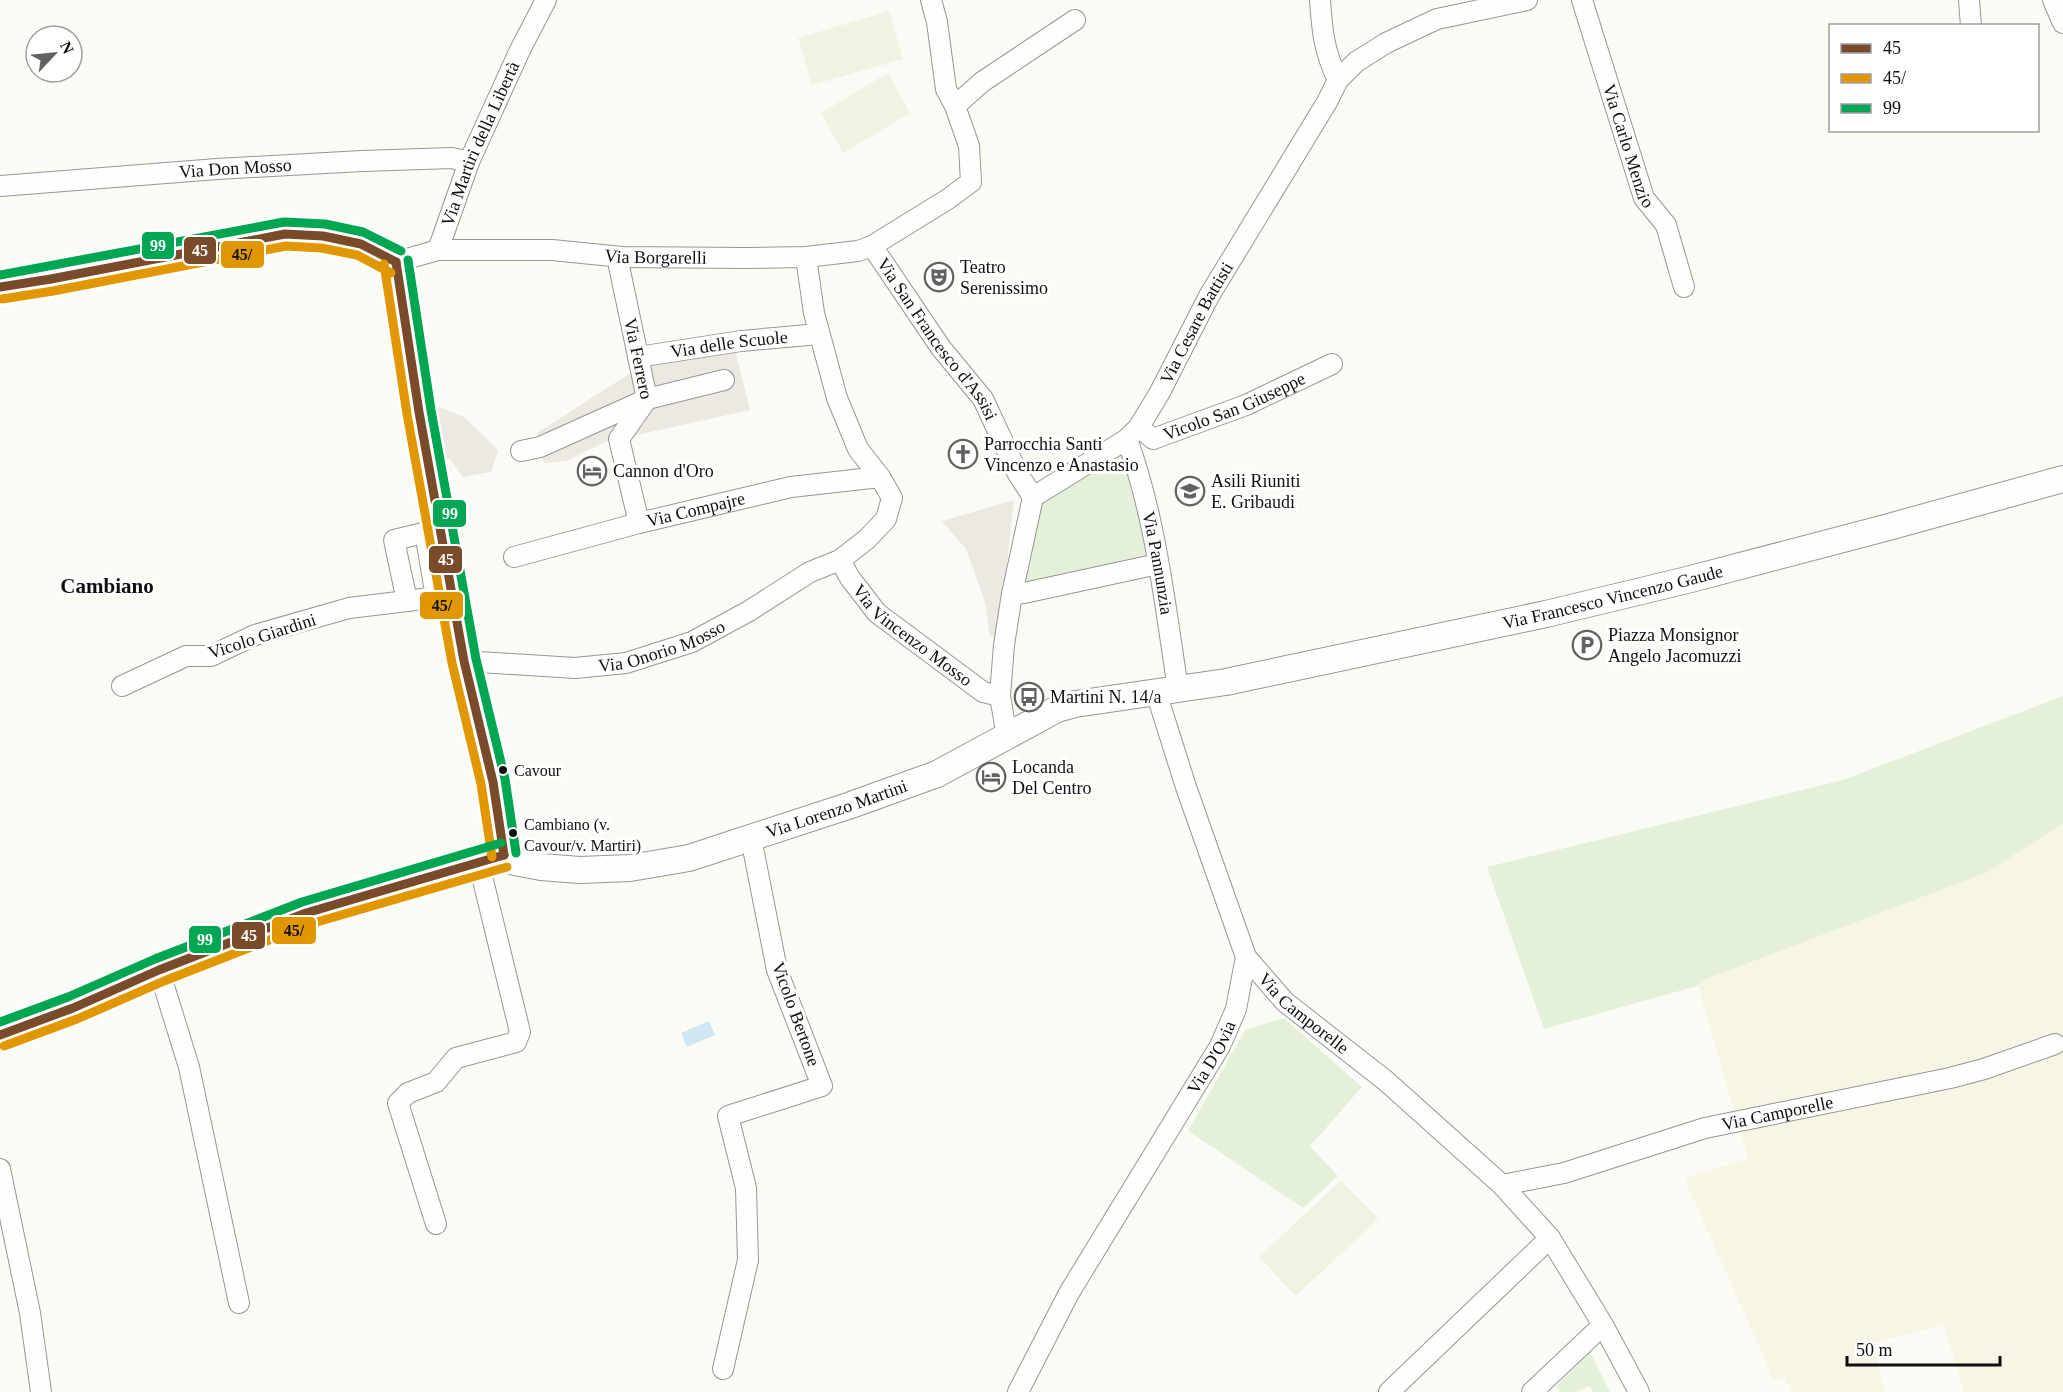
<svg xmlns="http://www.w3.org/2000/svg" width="2063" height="1392" viewBox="0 0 2063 1392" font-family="'Times New Roman',serif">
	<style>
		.farmland { fill: #f7f5e4 }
		.green { fill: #e5f0d8 }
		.pitch { fill: #eef4e1 }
		.plaza { fill: #ebe9e1 }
		.water { fill: #cfe6f3 }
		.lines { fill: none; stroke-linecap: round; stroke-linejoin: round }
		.minor-casing { stroke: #969694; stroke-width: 22 }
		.tertiary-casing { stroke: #969694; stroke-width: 28 }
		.minor { stroke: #fefefe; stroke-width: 20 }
		.tertiary { stroke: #fefefe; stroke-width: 26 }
		.bus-1-casing { stroke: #fff; stroke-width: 14 }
		.bus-2-casing { stroke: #fff; stroke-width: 14 }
		.bus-3-casing { stroke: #fff; stroke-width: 14 }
		.bus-1 { stroke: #7a4b2a; stroke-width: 9 }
		.bus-2 { stroke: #e09702; stroke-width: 9 }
		.bus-3 { stroke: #00a651; stroke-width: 9 }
		.bus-dot { fill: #101010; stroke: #fff; stroke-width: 2 }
		.labels { text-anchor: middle; stroke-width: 6; stroke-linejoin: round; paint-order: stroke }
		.bus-label { font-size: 16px; fill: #101010; stroke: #fff; text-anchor: start }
		.street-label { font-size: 18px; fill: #101010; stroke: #fff }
		.poi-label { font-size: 18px; fill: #101010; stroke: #fff; text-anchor: start }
		.quarter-label { font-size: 21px; font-weight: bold; fill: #101010; stroke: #fff }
		.line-badge { stroke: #fff; stroke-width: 2 }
		.badge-label { font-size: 16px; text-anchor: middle; font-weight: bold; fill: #fff }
		.pale-badge-label { font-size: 16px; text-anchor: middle; font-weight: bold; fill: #111 }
	</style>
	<rect width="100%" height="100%" fill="#fbfbf6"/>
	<polygon class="farmland" points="2063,823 2063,1392 1964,1392 1944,1324 1874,1343 1885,1392 1792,1392 1784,1376 1774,1380 1684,1178 1748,1159 1698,986 1706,979 1988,872"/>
	<g class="green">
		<polygon points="1127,451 1154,562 1021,590 1039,502"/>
		<polygon points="2063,696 2063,823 1988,872 1706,979 1697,986 1544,1029 1487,867 1843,780"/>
		<polygon points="1284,1018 1362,1087 1310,1146 1338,1176 1303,1208 1188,1131 1245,1030"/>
		<polygon points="1590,1352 1610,1392 1593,1392 1590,1386 1576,1392 1560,1392 1557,1385"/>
	</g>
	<g class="pitch">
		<polygon points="889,11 903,59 812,85 798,38"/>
		<polygon points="888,73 910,113 843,153 821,113"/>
		<polygon points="1341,1180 1378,1219 1296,1296 1259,1257"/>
	</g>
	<g class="plaza">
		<polygon points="732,338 750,410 605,442 566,461 544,463 537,433 640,367"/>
		<polygon points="440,407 464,417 498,450 491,472 463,477 450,459 428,463 419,412"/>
		<polygon points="1014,500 999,636 990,637 985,602 966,549 942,521"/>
	</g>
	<polygon class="water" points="709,1021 715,1035 687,1047 681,1033"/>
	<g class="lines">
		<g class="minor-casing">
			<g id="minor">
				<polyline points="931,0 937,22 946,89 955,106"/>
				<path d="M1320 0C1322 30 1324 52 1338 80"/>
				<path id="s1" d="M1582 0 1644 198 1666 225 1684 287"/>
				<polyline points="1969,0 1971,26"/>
				<polyline points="2053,0 2063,23"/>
				<path id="s2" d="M0 186 217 169 362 161 452 158 469 162"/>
				<path id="s3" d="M872 246 941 348 983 399 1018 474 1033 497"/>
				<path id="s4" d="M438 250H552L622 257 746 258 806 257 858 251 872 246 948 199 971 182 969 146 955 106 982 82 1075 20"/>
				<path id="s5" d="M622 257 619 266 647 399 619 439 639 523"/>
				<path id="s6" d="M396 262 438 250 469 162 520 50 546 0"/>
				<path id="s7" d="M638 357 741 341 819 334"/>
				<path id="s8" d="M1139 427 1153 439 1246 405 1332 364"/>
				<path id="s9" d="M1127 439C1156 519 1165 605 1178 689"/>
				<polyline points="521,451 540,447 647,399 724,380"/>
				<polyline points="425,533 436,597 407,601 394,540 440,529"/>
				<path id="s10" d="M514 557 639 523 791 487 880 477"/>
				<path id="s11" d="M840 560 850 578 877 613 983 692 1000 696"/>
				<polyline points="1012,594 1024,593 1158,564"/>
				<path id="s12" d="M464 661 575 668 626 663 692 642 749 611 810 572 840 560 867 539 886 519 892 498 880 477 858 449 837 398 814 313 806 257"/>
				<polyline points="122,686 186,656 211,656 255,635 349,608 407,601"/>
				<path id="s13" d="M1007 737 1000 696 1004 645 1012 594 1033 497 1127 439 1139 427 1160 392 1209 296 1327 102 1338 80 1356 62 1386 43 1437 19 1527 0"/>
				<path id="s14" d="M1246 957 1285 1002 1386 1081 1502 1185 1550 1238 1603 1325 1639 1392"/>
				<polyline points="159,970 189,1067 239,1303"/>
				<polyline points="0,1169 30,1313 41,1392"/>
				<path id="s15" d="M1502 1185 1564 1173 1705 1128 1950 1078 1984 1069 2055 1044"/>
				<polyline points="436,1224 398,1103 408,1093 436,1082 456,1058 516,1042 520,1032 479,864"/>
				<polyline points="723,1369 748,1260 746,1188 728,1116 822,1086 777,970 751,838"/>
				<path id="s16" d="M1018 1392 1069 1293 1220 1046 1236 1009 1246 957 1186 787 1156 692"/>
				<polyline points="1389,1392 1550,1238"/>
				<polyline points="1532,1392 1603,1325"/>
			</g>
		</g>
		<g class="tertiary-casing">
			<g id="tertiary">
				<polyline points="0,287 51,279 285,234 323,236 361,244 396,262 419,412 464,661 493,782 504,855"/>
				<path id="s17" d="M504 855 515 862 541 867 580 870 630 868 689 858 851 805 937 774 1057 709 1075 704 1226 682 1546 614 1687 580 1885 528 2063 479"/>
				<polyline points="0,1035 73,1008 159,970 306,913 504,855"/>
			</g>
		</g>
		<use href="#minor" class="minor"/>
		<use href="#tertiary" class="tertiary"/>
		<g class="bus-1-casing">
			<g id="bus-1">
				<polyline points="396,262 419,412 464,661 493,782 504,855"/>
				<polyline points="0,287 51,279 285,234 323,236 361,244 396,262"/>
				<polyline points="0,1035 73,1008 159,970 306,913 504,855"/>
			</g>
		</g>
		<g class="bus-2-casing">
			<g id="bus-2">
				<polyline points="384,264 407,414 452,663 481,784 492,857"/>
				<polyline points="2,299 53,291 286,246 321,248 357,255 391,273"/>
				<polyline points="4,1046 77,1019 164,981 310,924 507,867"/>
			</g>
		</g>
		<g class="bus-3-casing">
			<g id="bus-3">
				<polyline points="408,260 431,410 476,659 505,779 516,853"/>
				<polyline points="0,275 284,222 325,224 363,232 401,251"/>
				<polyline points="0,1022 68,997 155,959 302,902 501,843"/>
			</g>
		</g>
		<use href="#bus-1" class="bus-1"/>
		<use href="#bus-2" class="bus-2"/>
		<use href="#bus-3" class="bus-3"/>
	</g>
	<defs>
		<g id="theatre-ring" transform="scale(1.5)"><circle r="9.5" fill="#fff" stroke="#626260" stroke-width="1.5"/><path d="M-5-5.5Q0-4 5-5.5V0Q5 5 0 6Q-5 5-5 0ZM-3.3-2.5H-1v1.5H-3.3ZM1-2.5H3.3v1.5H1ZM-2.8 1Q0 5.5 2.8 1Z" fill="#626260"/></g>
		<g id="church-ring" transform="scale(1.5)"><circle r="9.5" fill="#fff" stroke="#626260" stroke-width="1.5"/><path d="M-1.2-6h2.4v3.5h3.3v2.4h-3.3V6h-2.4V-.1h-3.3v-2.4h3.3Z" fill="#626260"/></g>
		<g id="hotel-ring" transform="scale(1.5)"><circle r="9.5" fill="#fff" stroke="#626260" stroke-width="1.5"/><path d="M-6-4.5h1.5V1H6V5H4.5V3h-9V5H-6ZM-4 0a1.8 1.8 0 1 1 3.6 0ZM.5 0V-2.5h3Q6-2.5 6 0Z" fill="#626260"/></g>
		<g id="school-ring" transform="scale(1.5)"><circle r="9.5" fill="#fff" stroke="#626260" stroke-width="1.5"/><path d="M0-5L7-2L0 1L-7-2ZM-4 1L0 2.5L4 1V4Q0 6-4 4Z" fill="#626260"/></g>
		<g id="parking-ring" transform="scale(1.5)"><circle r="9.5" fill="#fff" stroke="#626260" stroke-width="1.5"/><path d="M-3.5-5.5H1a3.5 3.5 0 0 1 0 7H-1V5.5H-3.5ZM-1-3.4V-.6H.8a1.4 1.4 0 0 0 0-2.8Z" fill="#626260"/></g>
		<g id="bus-ring" transform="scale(1.5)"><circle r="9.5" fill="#fff" stroke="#626260" stroke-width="1.5"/><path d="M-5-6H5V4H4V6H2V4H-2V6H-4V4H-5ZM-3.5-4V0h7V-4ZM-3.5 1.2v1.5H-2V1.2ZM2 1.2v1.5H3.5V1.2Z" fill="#626260"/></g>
	</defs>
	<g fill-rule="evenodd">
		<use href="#theatre-ring" x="939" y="277"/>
		<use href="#church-ring" x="963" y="454"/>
		<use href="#hotel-ring" x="592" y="471"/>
		<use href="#school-ring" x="1190" y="491"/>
		<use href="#parking-ring" x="1587" y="645"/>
		<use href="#bus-ring" x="1029" y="697"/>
		<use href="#hotel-ring" x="991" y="777"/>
	</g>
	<g class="bus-dot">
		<circle cx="503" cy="770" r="5"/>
		<circle cx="513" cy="833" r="5"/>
	</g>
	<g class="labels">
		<g class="bus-label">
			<text x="514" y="776">Cavour</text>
			<text x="524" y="830">Cambiano (v.<tspan x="524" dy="21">Cavour/v. Martiri)</tspan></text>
		</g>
		<g class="street-label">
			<text dy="6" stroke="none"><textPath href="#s6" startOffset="158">Via Martiri della Libertà</textPath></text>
			<text dy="6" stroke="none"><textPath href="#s1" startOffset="153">Via Carlo Menzio</textPath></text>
			<text dy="6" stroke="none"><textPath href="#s2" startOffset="236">Via Don Mosso</textPath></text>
			<text dy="6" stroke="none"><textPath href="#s4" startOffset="218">Via Borgarelli</textPath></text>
			<text dy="6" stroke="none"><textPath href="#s13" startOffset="490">Via Cesare Battisti</textPath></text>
			<text dy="6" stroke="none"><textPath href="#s3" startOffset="114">Via San Francesco d'Assisi</textPath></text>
			<text dy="6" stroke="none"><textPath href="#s7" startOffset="92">Via delle Scuole</textPath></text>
			<text dy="6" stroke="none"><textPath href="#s5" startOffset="104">Via Ferrero</textPath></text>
			<text dy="6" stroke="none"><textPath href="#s8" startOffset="106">Vicolo San Giuseppe</textPath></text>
			<text dy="6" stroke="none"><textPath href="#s10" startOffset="188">Via Compajre</textPath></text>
			<text dy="6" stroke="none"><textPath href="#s9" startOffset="128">Via Pannunzia</textPath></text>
			<text dy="6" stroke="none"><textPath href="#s17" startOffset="1154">Via Francesco Vincenzo Gaude</textPath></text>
			<text dy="6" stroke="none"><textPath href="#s11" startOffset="106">Via Vincenzo Mosso</textPath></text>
			<text transform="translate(262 636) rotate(-18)" y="6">Vicolo Giardini</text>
			<text dy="6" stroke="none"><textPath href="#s12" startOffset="201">Via Onorio Mosso</textPath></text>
			<text dy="6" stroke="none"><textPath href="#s17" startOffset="344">Via Lorenzo Martini</textPath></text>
			<text dy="6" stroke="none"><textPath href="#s14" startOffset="81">Via Camporelle</textPath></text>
			<text transform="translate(796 1014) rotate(70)" y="6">Vicolo Bertone</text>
			<text dy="6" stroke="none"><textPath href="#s16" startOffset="387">Via D'Ovia</textPath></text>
			<text dy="6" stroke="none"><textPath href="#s15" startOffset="285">Via Camporelle</textPath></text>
		</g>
		<g class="poi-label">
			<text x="960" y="273">Teatro<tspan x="960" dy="21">Serenissimo</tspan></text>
			<text x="984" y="450">Parrocchia Santi<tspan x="984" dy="21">Vincenzo e Anastasio</tspan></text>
			<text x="613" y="477">Cannon d'Oro</text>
			<text x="1211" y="487">Asili Riuniti<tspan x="1211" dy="21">E. Gribaudi</tspan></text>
			<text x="1608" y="641">Piazza Monsignor<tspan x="1608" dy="21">Angelo Jacomuzzi</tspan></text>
			<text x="1050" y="703">Martini N. 14/a</text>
			<text x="1012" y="773">Locanda<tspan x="1012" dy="21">Del Centro</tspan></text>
		</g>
		<g class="quarter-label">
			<text x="107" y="593">Cambiano</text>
		</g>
	</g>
	<g class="line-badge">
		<rect x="141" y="231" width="34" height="29" rx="6" fill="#00a651"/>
		<rect x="183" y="236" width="34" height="29" rx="6" fill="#7a4b2a"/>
		<rect x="220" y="240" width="45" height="29" rx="6" fill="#e09702"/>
		<rect x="432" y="499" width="35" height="29" rx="6" fill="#00a651"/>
		<rect x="428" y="545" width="35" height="29" rx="6" fill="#7a4b2a"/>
		<rect x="419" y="591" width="45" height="29" rx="6" fill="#e09702"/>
		<rect x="271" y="916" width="46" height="29" rx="6" fill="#e09702"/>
		<rect x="231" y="921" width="35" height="29" rx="6" fill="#7a4b2a"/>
		<rect x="188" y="925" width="34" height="29" rx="6" fill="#00a651"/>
	</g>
	<g class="badge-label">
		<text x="158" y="251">99</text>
		<text x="200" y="256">45</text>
		<text x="450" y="519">99</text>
		<text x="446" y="565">45</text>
		<text x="249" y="941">45</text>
		<text x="205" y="945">99</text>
	</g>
	<g class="pale-badge-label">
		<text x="242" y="260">45/</text>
		<text x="442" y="611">45/</text>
		<text x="294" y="936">45/</text>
	</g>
	<rect x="1829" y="24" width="210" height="108" fill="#ffffff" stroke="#9f9f9f" stroke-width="1.5"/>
	<rect x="1841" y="44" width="30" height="9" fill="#7a4b2a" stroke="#9f9f9f" stroke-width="1.5"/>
	<text x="1883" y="54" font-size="18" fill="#101010">45</text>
	<rect x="1841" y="74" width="30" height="9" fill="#e09702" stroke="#9f9f9f" stroke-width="1.5"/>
	<text x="1883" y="84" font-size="18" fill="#101010">45/</text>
	<rect x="1841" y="104" width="30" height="9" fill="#00a651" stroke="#9f9f9f" stroke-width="1.5"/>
	<text x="1883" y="114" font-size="18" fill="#101010">99</text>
	<g transform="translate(54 54) rotate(64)"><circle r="28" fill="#ffffff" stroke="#9f9f9f" stroke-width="1.5"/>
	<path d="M0-4.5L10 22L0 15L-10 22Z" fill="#626260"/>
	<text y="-9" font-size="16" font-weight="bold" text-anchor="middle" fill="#101010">N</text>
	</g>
	<path d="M1847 1356v9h153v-9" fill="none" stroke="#101010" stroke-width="3"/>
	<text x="1856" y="1356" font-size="18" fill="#101010" stroke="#ffffff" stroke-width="4.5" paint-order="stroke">50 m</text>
</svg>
